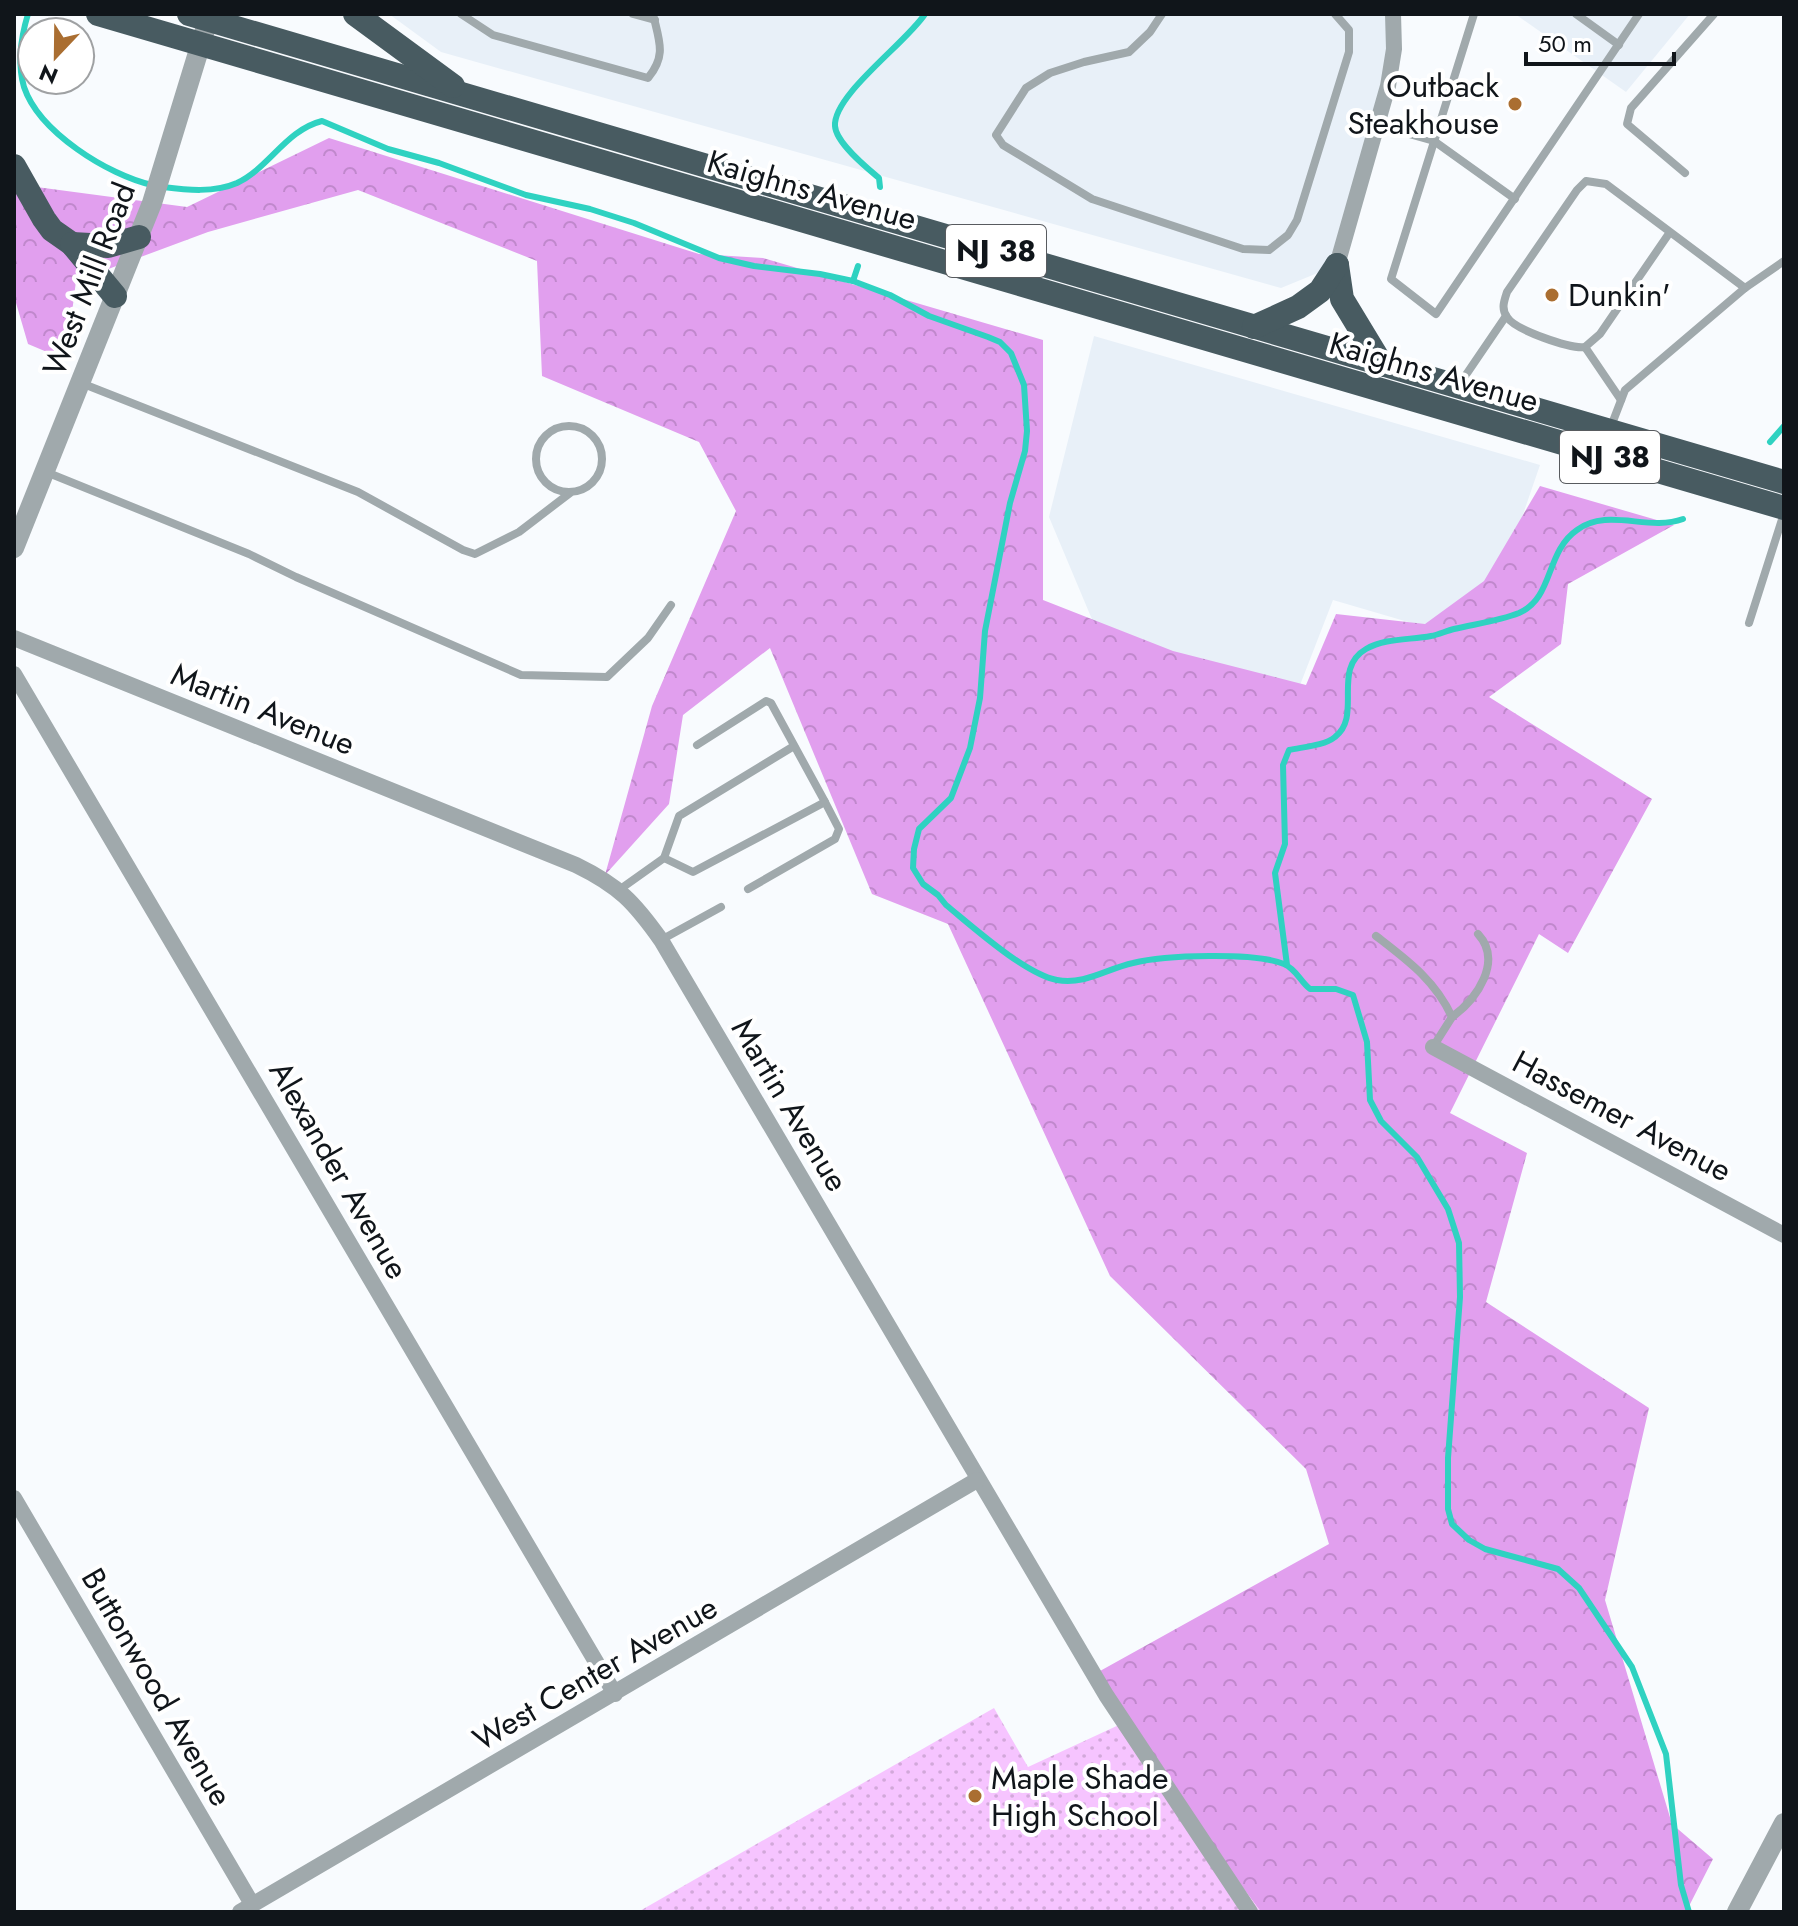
<svg xmlns="http://www.w3.org/2000/svg" width="1798" height="1926" viewBox="0 0 1798 1926" font-family="Jost,sans-serif">
	<style>
		.built { fill: #e8f0f8 }
		.forest { fill: url(#forest-crowns) }
		.park { fill: url(#park-dots) }
		.lines { fill: none; stroke-linecap: round; stroke-linejoin: round }
		.stream { stroke: #2fd2c1; stroke-width: 6 }
		.service { stroke: #a0a9ac; stroke-width: 8 }
		.minor { stroke: #a0a9ac; stroke-width: 16 }
		.tertiary { stroke: #a0a9ac; stroke-width: 20 }
		.trunk { stroke: #485b61; stroke-width: 24 }
		.poi-dot { fill: #aa6e31; stroke: #fff; stroke-width: 3 }
		.labels { text-anchor: middle; stroke-width: 8; stroke-linejoin: round; paint-order: stroke }
		.shield { fill: #fff; stroke: #585b5f; stroke-width: 2 }
		.shield-label { font-size: 30px; font-weight: bold; fill: #10151a }
		.poi-label { font-size: 32px; fill: #10151a; stroke: #fff; text-anchor: start }
		.street-label { font-size: 32px; fill: #10151a; stroke: #fff }
	</style>
	<defs>
		<pattern id="forest-crowns" width="20" height="18" patternUnits="userSpaceOnUse" patternTransform="scale(2)"><rect width="20" height="18" fill="#e19fee"/><path d="M2 6a3 3 0 1 1 6 0M12 15a3 3 0 1 1 6 0" fill="none" stroke="#c088cc"/></pattern>
		<pattern id="park-dots" width="8" height="8" patternUnits="userSpaceOnUse" patternTransform="scale(2)"><rect width="8" height="8" fill="#f6c4ff"/><path d="M2 2h.1M6 6h.1" fill="none" stroke="#d2a8da" stroke-width="1.8" stroke-linecap="round"/></pattern>
	</defs>
	<rect width="100%" height="100%" fill="#f8fbfe"/>
	<g class="built">
		<polygon points="389,14 1393,14 1394,49 1337,265 1281,288 441,52"/>
		<polygon points="1515,14 1690,14 1626,92"/>
		<polygon points="1094,336 1540,465 1499,584 1432,629 1333,600 1295,698 1099,636 1049,517"/>
	</g>
	<polygon class="forest" points="329,138 699,254 763,258 1043,340 1043,600 1173,651 1306,685 1336,614 1425,624 1484,581 1540,486 1674,525 1568,584 1561,644 1489,697 1652,799 1568,953 1539,934 1450,1113 1527,1153 1486,1302 1649,1408 1605,1600 1672,1824 1713,1859 1686,1912 1261,1912 1121,1724 1100,1671 1329,1544 1306,1469 1110,1276 948,924 872,894 770,648 683,715 669,804 605,875 652,706 736,511 699,442 542,376 537,261 358,190 208,232 76,281 66,360 28,344 14,296 14,184 187,207"/>
	<polygon class="park" points="994,1708 1028,1767 1121,1724 1261,1912 638,1912"/>
	<g class="lines">
		<g class="stream">
			<path d="M28 14C21 37 17 63 24 87 39 132 108 175 152 185"/>
			<path d="M163 187C187 190 214 193 237 183 269 168 286 130 322 121L388 149 439 163 526 195 590 209 634 223 719 258 754 266 820 274 853 281 890 295 929 316 988 337 1000 342 1011 353 1024 385 1027 431 1025 451 1010 503 985 631 980 698 970 748 951 798 919 829 914 849 913 868 923 884 938 895 946 905C973 927 1025 974 1057 980 1085 985 1106 969 1133 963 1164 955 1255 952 1284 964 1296 969 1300 981 1310 989H1336L1353 995 1367 1042 1370 1100 1381 1121 1417 1157 1448 1209 1459 1243 1460 1297 1448 1458V1509L1452 1524 1469 1540 1485 1549 1558 1569 1579 1588 1632 1667 1666 1754 1681 1885 1689 1912"/>
			<path d="M880 187 879 178C867 168 836 143 835 126 833 95 906 43 925 14"/>
			<polyline points="853,281 858,266"/>
			<polyline points="1770,442 1784,426"/>
			<path d="M1287 965 1275 873 1285 844 1283 765 1289 750C1302 747 1324 746 1335 737 1363 716 1331 669 1366 649 1385 638 1410 640 1431 636 1438 635 1446 631 1454 629 1475 624 1499 621 1519 613 1554 598 1545 552 1577 530 1608 507 1648 532 1683 519"/>
		</g>
		<g class="service">
			<path d="M461 14 493 35 648 78C667 55 659 41 653 14"/>
			<polyline points="633,14 655,20"/>
			<polyline points="1162,14 1150,32 1129,52 1084,62 1050,73 1026,88 996,135 1003,145 1092,199 1243,249 1269,250 1288,235 1297,220 1349,52 1349,30 1335,14"/>
			<polyline points="1474,14 1391,279 1436,314 1639,14"/>
			<polyline points="1576,14 1619,45"/>
			<polyline points="1377,125 1434,141 1515,199"/>
			<polyline points="1685,173 1627,124 1631,108 1714,14"/>
			<path d="M1670 232 1600 334 1585 347C1570 349 1515 330 1507 317 1501 309 1504 301 1507 292L1577 190 1586 181 1606 184 1745 288"/>
			<polyline points="1585,347 1621,400"/>
			<polyline points="81,383 358,492 463,550 475,554 519,532 570,493"/>
			<polyline points="1459,385 1506,316"/>
			<circle cx="569" cy="459" r="33"/>
			<polyline points="1610,429 1625,390 1745,288 1784,261"/>
			<polyline points="46,472 249,554 296,577 521,675 607,677 648,638 671,605"/>
			<polyline points="1749,623 1784,513"/>
			<polyline points="664,858 693,872 825,802 771,703 766,701 697,745"/>
			<polyline points="748,889 835,839 839,829 825,802"/>
			<polyline points="619,890 664,858 679,816 794,746"/>
			<path d="M1376 936C1407 960 1435 980 1452 1017L1433 1047"/>
			<polyline points="661,940 721,907"/>
			<path d="M1452 1017C1477 999 1503 961 1478 934"/>
		</g>
		<g class="minor">
			<polyline points="1337,265 1388,86 1394,49 1393,14"/>
			<path d="M14 638 576 865C619 886 634 902 661 940L1106 1695 1250 1912"/>
			<polyline points="14,674 615,1694"/>
			<polyline points="1433,1047 1784,1235"/>
			<polyline points="14,1498 252,1904"/>
			<polyline points="240,1912 977,1480"/>
		</g>
		<g class="tertiary">
			<polyline points="14,548 152,203 205,30"/>
			<polyline points="1737,1912 1784,1823"/>
		</g>
		<g class="trunk">
			<polyline points="98,14 1784,508"/>
			<polyline points="189,14 1784,482"/>
			<polyline points="355,14 453,86"/>
			<polyline points="14,166 44,219 52,230 72,244 115,296"/>
			<polyline points="72,244 108,246 139,237"/>
			<polyline points="1337,265 1342,299 1382,365"/>
			<polyline points="1254,327 1298,307 1320,291 1337,265"/>
		</g>
	</g>
	<g class="poi-dot">
		<circle cx="1515" cy="104" r="8"/>
		<circle cx="1552" cy="295" r="8"/>
		<circle cx="975" cy="1796" r="8"/>
	</g>
	<g class="labels">
		<g class="shield">
			<rect x="946" y="225" width="100" height="52" rx="6"/>
			<rect x="1560" y="431" width="100" height="52" rx="6"/>
		</g>
		<g class="shield-label">
			<text x="996" y="261">NJ 38</text>
			<text x="1610" y="467">NJ 38</text>
		</g>
		<g class="poi-label">
			<text x="1499" y="97" text-anchor="end">Outback<tspan x="1499" dy="37">Steakhouse</tspan></text>
			<text x="1568" y="306">Dunkin'</text>
			<text x="991" y="1789">Maple Shade<tspan x="991" dy="37">High School</tspan></text>
		</g>
		<g class="street-label">
			<text transform="translate(812 190) rotate(16)" y="11">Kaighns Avenue</text>
			<text transform="translate(89 279) rotate(-69)" y="11">West Mill Road</text>
			<text transform="translate(1434 372) rotate(16)" y="11">Kaighns Avenue</text>
			<text transform="translate(263 709) rotate(22)" y="11">Martin Avenue</text>
			<text transform="translate(790 1105) rotate(59)" y="11">Martin Avenue</text>
			<text transform="translate(1622 1116) rotate(28)" y="11">Hassemer Avenue</text>
			<text transform="translate(339 1170) rotate(60)" y="11">Alexander Avenue</text>
			<text transform="translate(595 1673) rotate(-30)" y="11">West Center Avenue</text>
			<text transform="translate(157 1687) rotate(60)" y="11">Buttonwood Avenue</text>
		</g>
	</g>
	<rect width="1798" height="1926" fill="none" stroke="#10151a" stroke-width="32"/>
	<g transform="translate(56 56) rotate(202)"><circle r="38" fill="#ffffff" stroke="#9fa1a3" stroke-width="2"/>
	<path d="M0-6L14 30L0 20L-14 30Z" fill="#aa6e31"/>
	<text y="-12" font-size="22" font-weight="bold" text-anchor="middle" fill="#10151a">N</text>
	</g>
	<path d="M1526 52v12h148v-12" fill="none" stroke="#10151a" stroke-width="4"/>
	<text x="1538" y="52" font-size="24" fill="#10151a" stroke="#ffffff" stroke-width="6" paint-order="stroke">50 m</text>
</svg>
